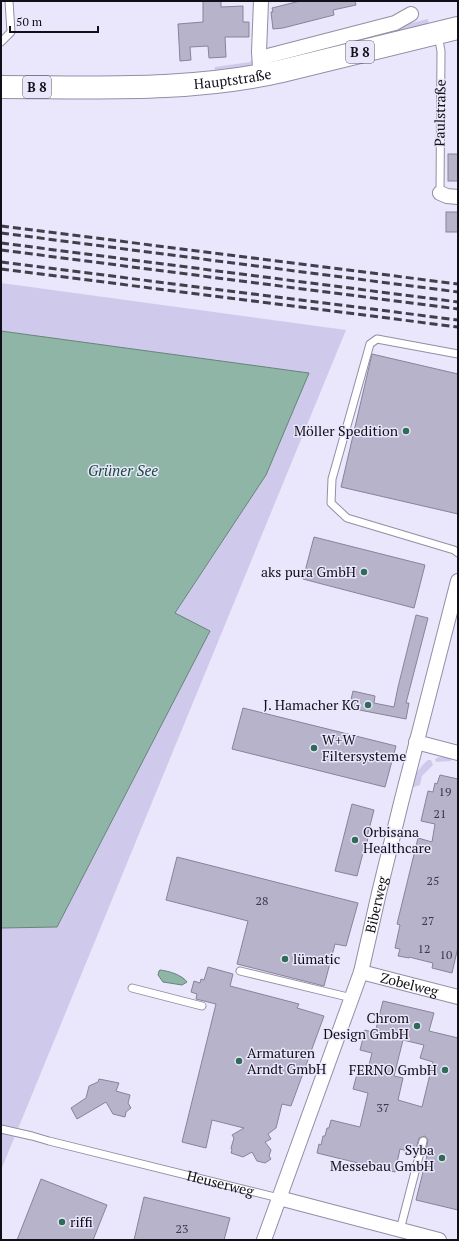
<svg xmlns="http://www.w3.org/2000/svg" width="459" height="1241" viewBox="0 0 459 1241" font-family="'PT Serif',serif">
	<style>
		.green { fill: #cfcaeb }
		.water { fill: #8eb5a6; stroke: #68837b }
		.building { fill: #b7b3cb; stroke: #87839a; fill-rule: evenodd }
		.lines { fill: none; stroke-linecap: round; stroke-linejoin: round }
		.service-casing { stroke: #928ea5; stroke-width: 9 }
		.minor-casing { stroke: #928ea5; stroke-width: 16 }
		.primary-casing { stroke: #928ea5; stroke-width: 24 }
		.service { stroke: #fff; stroke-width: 7 }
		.minor { stroke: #fff; stroke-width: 14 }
		.primary { stroke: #fff; stroke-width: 22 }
		.rail { stroke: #423f4b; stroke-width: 3; stroke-dasharray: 8 4; stroke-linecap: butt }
		.poi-dot { fill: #2e6c58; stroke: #eae6fb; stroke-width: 1.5 }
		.labels { text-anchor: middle; stroke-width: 3; stroke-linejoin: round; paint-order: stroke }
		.number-label { font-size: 12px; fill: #3a3845 }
		.shield { fill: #eae6fb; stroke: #52505c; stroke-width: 1 }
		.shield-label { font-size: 13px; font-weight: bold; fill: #110f18 }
		.street-label { font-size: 14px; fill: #110f18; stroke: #eae6fb }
		.poi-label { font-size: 14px; fill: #110f18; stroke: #eae6fb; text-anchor: end }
		.water-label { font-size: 15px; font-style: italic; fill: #174c3c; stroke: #eae6fb }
	</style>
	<rect width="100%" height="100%" fill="#eae6fb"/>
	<g class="green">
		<polygon points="428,19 429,27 275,65 266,59"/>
		<polygon points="254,57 253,66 214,74 215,67 250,62"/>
		<polygon points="1,283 346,330 1,1170 1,928 57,927 210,631 175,614 266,475 308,373 1,331"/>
		<polygon points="439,757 452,758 451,761 436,762 435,759"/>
		<path d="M428 760H431L433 765 422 776 420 785 414 787 412 785C415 774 419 768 428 760Z"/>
	</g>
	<g class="water">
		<polygon points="1,331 309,373 266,475 175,613 210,631 57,927 1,928"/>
		<path d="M160 970C169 971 182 975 187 982L182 985 163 982 158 975 159 971Z"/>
	</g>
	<g class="building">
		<polygon points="203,1 221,1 221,7 243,6 243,22 249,22 249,37 225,37 226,57 209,58 208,46 190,47 191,60 180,61 178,24 203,22"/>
		<polygon points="300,1 355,1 356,5 333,10 334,15 283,28 273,29 271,12 273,12 272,8"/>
		<rect x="448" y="154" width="10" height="27"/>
		<rect x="446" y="212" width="12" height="20"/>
		<polygon points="372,354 458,374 458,514 341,487"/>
		<polygon points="314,537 425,565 414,608 303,579"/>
		<polygon points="416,615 428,618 406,703 409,703 406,719 349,708 353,691 375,696 374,703 394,707 398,687"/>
		<polygon points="243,708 396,746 385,787 232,749"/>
		<polygon points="440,775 458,779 458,947 452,973 432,968 433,963 409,957 409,958 398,956 400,949 395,948 400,925 397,924 418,838 432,842 435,824 421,821 428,791 433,792 435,783 437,784"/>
		<polygon points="352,804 374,810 367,837 368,837 367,843 365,849 364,849 357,876 335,871"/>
		<polygon points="177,857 358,903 346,946 335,944 324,986 237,964 248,921 166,900"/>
		<polygon points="208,967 233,974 230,986 299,1004 297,1008 324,1016 291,1106 282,1104 276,1128 268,1134 271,1139 265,1142 271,1150 269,1156 271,1159 265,1163 257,1161 252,1152 243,1157 231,1153 232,1150 231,1148 234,1138 232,1135 244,1128 212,1120 206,1148 182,1142 216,1004 196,999 197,994 191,992 194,981 200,983 201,979 204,980"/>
		<path d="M383 1001 434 1013 429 1031 458 1038V1210L416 1200 427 1156 425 1155 428 1140 425 1136 419 1138 415 1153 400 1149 395 1172 317 1153 319 1144 321 1145 323 1136H325L327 1128H329L331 1120 360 1127 368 1093 353 1089 357 1074 366 1077 372 1053 360 1050 365 1030 375 1033ZM403 1040 424 1045 420 1058 433 1062 422 1107 398 1100 403 1078 394 1076Z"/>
		<polygon points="99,1079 119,1083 116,1091 130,1095 128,1103 131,1108 126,1112 125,1117 113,1114 106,1102 77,1119 71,1108 86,1098 89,1086 98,1082"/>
		<polygon points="41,1179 107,1205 93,1240 17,1240"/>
		<polygon points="144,1197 230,1218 224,1240 134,1240"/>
	</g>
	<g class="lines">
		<g class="service-casing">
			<g id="service">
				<polyline points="438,35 441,51 440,193"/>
				<polyline points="1,42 11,32 9,1"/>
				<polyline points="458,354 377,339 370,344 332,479 331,503 347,518 454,550 458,553"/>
				<polyline points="240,971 352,998"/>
				<polyline points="132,988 202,1006"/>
				<path id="s1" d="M1 1129 32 1136 49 1141 279 1198"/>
				<polyline points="400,1230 423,1141"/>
			</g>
		</g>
		<g class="minor-casing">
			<g id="minor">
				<polyline points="260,58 395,23 411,14"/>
				<polyline points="260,67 259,52 261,1"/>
				<polyline points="440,193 447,196 458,197"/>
				<polyline points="416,742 458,753"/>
				<path id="s2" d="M361 972 458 997"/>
				<polyline points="279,1198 439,1240"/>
				<path id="s3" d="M264 1240 361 972 379 893 401 803 458 581"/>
			</g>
		</g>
		<g class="primary-casing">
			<g id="primary">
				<path id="s4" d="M1 87C95 87 190 92 282 71L458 28"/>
			</g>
		</g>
		<use href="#service" class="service"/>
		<use href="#minor" class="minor"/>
		<use href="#primary" class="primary"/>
		<g class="rail">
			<polyline points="1,226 458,284"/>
			<polyline points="1,233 458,292"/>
			<polyline points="1,243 458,302"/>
			<polyline points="1,250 458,309"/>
			<polyline points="1,262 458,320"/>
			<polyline points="1,269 458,327"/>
		</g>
	</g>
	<g class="poi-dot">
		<circle cx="406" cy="431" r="4"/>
		<circle cx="364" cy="572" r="4"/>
		<circle cx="368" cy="705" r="4"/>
		<circle cx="314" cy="748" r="4"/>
		<circle cx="355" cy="840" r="4"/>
		<circle cx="285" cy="959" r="4"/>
		<circle cx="417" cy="1026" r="4"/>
		<circle cx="239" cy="1061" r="4"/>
		<circle cx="445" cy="1070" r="4"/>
		<circle cx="442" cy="1158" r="4"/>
		<circle cx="62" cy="1222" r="4"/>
	</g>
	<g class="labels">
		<g class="number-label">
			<text x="445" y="796">19</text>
			<text x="440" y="818">21</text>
			<text x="433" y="885">25</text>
			<text x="262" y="905">28</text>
			<text x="428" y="925">27</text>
			<text x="424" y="953">12</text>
			<text x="446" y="959">10</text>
			<text x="383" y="1112">37</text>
			<text x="182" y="1233">23</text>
		</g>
		<g class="shield">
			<rect x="346" y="41" width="28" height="22" rx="3"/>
			<rect x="23" y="76" width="28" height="22" rx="3"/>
		</g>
		<g class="shield-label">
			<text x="360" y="57">B 8</text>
			<text x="37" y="92">B 8</text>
		</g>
		<g class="street-label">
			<text dy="5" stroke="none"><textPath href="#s4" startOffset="232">Hauptstraße</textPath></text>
			<text transform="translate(440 113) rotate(-89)" y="5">Paulstraße</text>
			<text dy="5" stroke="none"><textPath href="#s3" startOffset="354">Biberweg</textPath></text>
			<text dy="5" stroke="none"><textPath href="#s2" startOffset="50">Zobelweg</textPath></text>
			<text dy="5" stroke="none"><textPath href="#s1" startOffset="226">Heuserweg</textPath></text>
		</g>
		<g class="poi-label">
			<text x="398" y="436">Möller Spedition</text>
			<text x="356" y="577">aks pura GmbH</text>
			<text x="360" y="710">J. Hamacher KG</text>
			<text x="322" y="745" text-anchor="start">W+W<tspan x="322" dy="16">Filtersysteme</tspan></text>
			<text x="363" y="837" text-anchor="start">Orbisana<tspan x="363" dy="16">Healthcare</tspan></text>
			<text x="293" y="964" text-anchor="start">lümatic</text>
			<text x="409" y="1023">Chrom<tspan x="409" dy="16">Design GmbH</tspan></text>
			<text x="247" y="1058" text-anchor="start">Armaturen<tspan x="247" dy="16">Arndt GmbH</tspan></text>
			<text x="437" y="1075">FERNO GmbH</text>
			<text x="434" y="1155">Syba<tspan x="434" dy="16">Messebau GmbH</tspan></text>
			<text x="70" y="1227" text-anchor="start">riffi</text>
		</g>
		<g class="water-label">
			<text x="123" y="476">Grüner See</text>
		</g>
	</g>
	<rect width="459" height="1241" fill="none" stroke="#110f18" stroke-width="4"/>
	<path d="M10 26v6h88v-6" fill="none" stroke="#110f18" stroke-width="2"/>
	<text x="16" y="26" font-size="12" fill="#110f18" stroke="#eae6fb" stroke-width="3" paint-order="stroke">50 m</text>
</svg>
